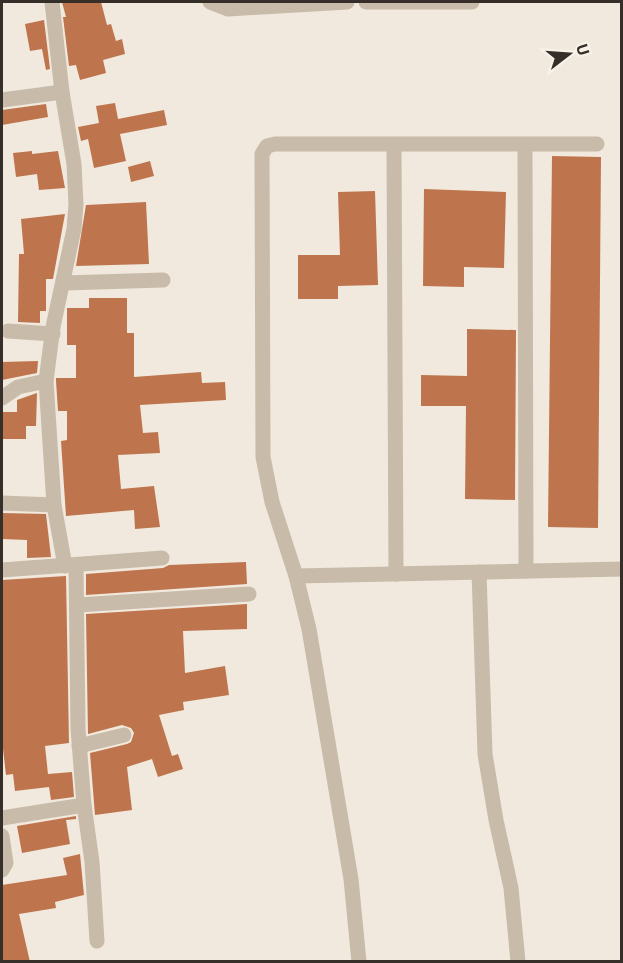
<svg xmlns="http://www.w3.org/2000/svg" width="623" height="963" viewBox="0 0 623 963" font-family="'Exo 2',sans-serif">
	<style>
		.building { fill: #be754d }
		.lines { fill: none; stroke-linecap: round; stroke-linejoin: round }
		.minor { stroke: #c8bba9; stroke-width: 15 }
	</style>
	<rect width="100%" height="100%" fill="#f1e9dd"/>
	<g class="building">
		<polygon points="62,2 101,2 107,25 111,24 116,41 122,39 125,54 103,60 106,73 80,80 76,65 69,66 63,17 66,17"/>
		<polygon points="44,20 50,69 46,70 42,49 30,51 25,24"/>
		<polygon points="115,103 118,119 164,110 167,125 120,134 126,161 94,168 88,139 81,141 78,127 99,123 96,106"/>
		<polygon points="46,104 48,117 2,125 2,110"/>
		<polygon points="32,151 32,154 58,151 65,188 39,190 37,174 16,177 13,153"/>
		<polygon points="552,156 601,157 598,528 548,527"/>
		<polygon points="150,161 154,176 131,182 128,167"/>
		<polygon points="424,189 506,192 504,268 464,267 464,287 423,286"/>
		<polygon points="375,191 378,285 338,286 338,299 298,299 298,255 340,255 338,192"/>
		<polygon points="146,202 149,264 76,266 86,205"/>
		<polygon points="65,214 53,279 46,279 46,311 40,311 40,323 18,322 19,254 24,254 21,219"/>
		<polygon points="89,298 127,298 127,333 134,333 134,377 201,372 202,383 225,382 226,400 140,405 143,433 158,432 160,453 118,455 121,489 154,486 160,527 135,529 134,510 66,516 61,441 67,440 67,411 58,411 56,381 56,378 76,378 76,345 67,345 67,308 89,308"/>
		<polygon points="467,329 516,330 515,500 465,499 466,406 421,406 421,375 467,376"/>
		<polygon points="38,361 37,373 2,380 2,362"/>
		<polygon points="37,393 36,426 26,426 26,439 2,439 2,412 17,412 17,400"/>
		<polygon points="2,513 46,514 51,557 27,558 27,540 2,539"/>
		<polygon points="246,562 247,584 86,595 86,574 163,568 169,565"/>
		<polygon points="66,576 69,743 45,746 48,774 72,772 74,797 51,800 49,787 15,791 13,774 6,775 2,740 2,580"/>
		<polygon points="247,604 247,629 183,631 185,673 225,666 229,695 183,702 184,710 159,715 172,756 178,754 183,769 158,777 152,759 127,767 132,810 95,815 90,753 127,744 131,742 134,733 131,728 122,725 88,734 86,614"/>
		<polygon points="76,816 76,819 66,820 70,844 22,853 17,826"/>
		<polygon points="80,854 84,895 55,902 56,908 19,914 30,962 2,962 2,885 67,875 63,858"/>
	</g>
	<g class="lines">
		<g class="minor">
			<polyline points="52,2 62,92 74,164 76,204 74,229 53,327 46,381 54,505 65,566"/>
			<polyline points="210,2 228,9 347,2"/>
			<polyline points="366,2 472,2"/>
			<polyline points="2,100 62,92"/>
			<polyline points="394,145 396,574"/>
			<polyline points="525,145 526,571"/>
			<polyline points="64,283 163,280"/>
			<polyline points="8,331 53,334"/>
			<polyline points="2,398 18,387 46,381"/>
			<polyline points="2,503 54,505"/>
			<polyline points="76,566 78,729 84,805 92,862 97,941"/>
			<polyline points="2,570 162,558"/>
			<polyline points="479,572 485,754 496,820 511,888 518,962"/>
			<polyline points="296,576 622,569"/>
			<polyline points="78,605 249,594"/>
			<polyline points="79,746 124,735"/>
			<polyline points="2,818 84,805"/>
			<polyline points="2,836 6,863 2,870"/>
			<polyline points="359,962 351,879 309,629 296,576 272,502 263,457 262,154 267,146 275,144 597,144"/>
		</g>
	</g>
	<rect width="623" height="963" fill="none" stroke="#362e29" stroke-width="6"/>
	<g transform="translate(569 54) rotate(73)" stroke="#f8f3e9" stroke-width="4.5" paint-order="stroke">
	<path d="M0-4.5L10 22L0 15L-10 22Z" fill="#362e29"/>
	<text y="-9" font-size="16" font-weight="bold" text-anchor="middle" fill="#362e29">U</text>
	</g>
</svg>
